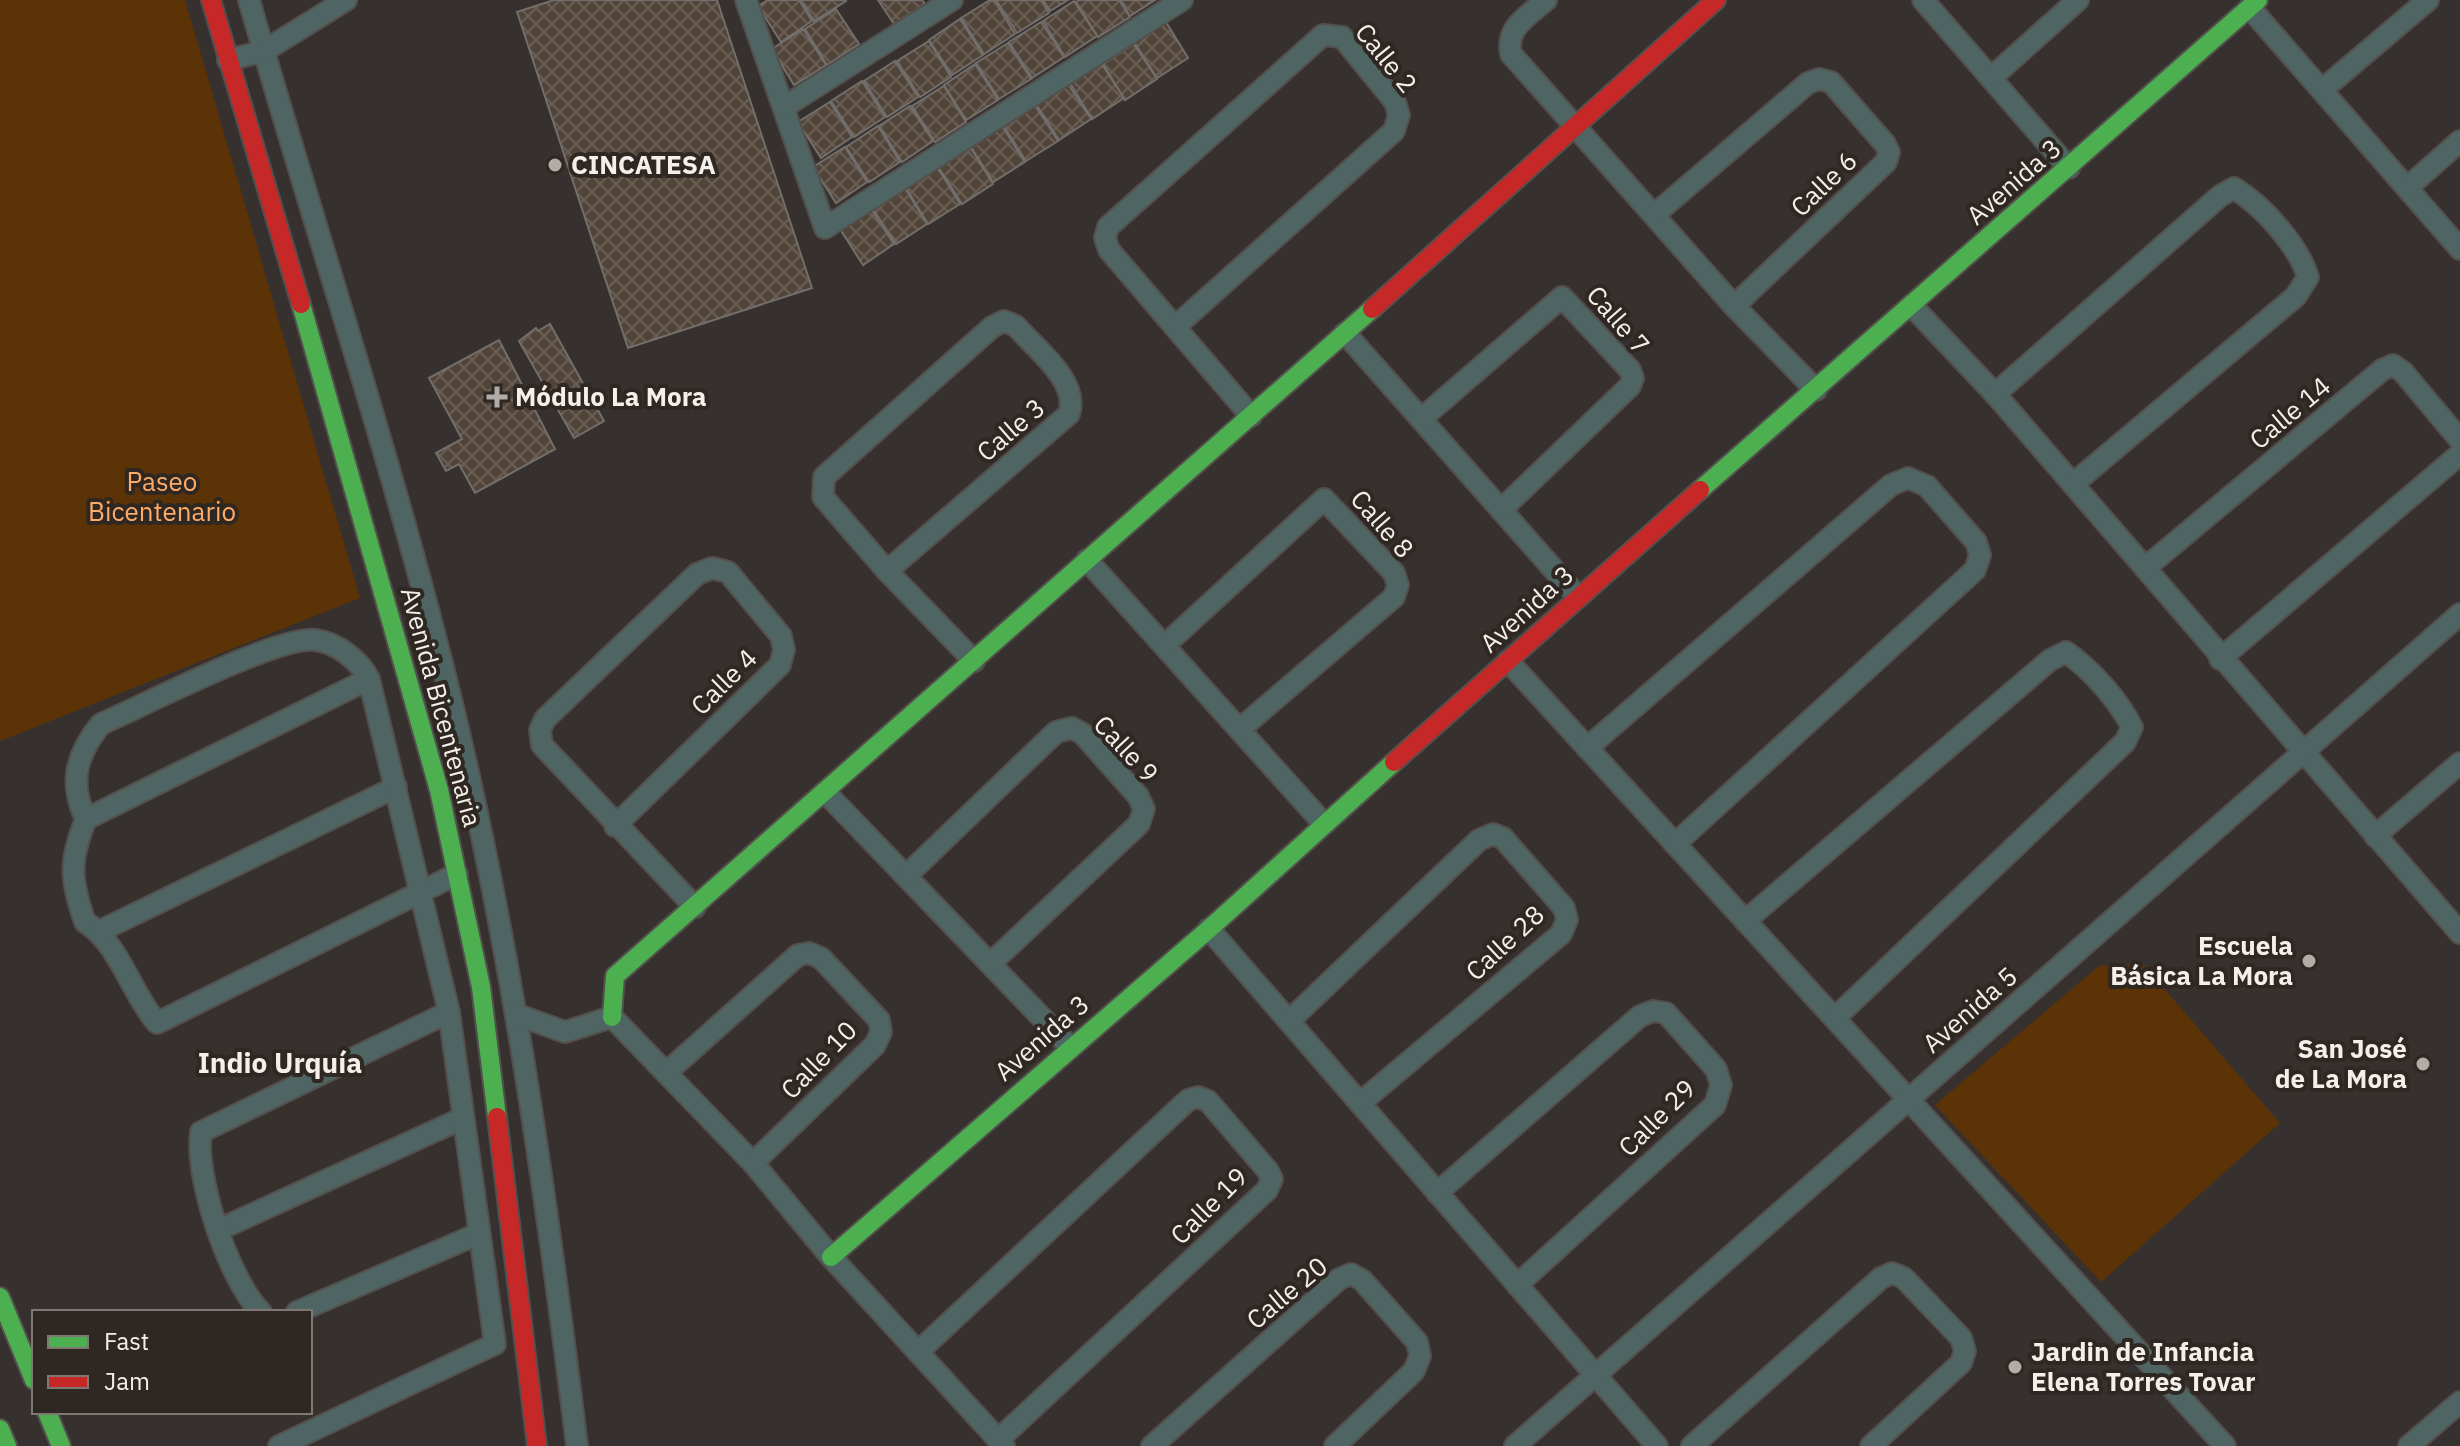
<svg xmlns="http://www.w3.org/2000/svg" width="2460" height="1446" viewBox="0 0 2460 1446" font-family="'IBM Plex Sans',sans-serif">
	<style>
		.green { fill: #5c3307 }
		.building { fill: url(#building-cross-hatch); stroke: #726e6b; stroke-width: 2 }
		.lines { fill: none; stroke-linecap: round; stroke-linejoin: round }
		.street-casing { stroke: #544f4d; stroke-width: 24 }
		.fast-casing { stroke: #544f4d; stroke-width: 22 }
		.jam-casing { stroke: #544f4d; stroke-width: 22 }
		.street { stroke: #4e6563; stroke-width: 20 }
		.fast { stroke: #4caf50; stroke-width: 18 }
		.jam { stroke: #c62828; stroke-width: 18 }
		.poi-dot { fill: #b2aca9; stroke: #2f2721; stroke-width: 3 }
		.labels { text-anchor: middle; stroke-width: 8; stroke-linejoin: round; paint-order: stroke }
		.street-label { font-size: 26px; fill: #f5efeb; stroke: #2f2721 }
		.poi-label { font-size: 26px; font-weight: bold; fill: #f5efeb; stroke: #2f2721; text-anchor: start }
		.park-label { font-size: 26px; fill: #fdab69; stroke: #2f2721 }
		.neighbourhood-label { font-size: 28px; font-weight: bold; fill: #f5efeb; stroke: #2f2721 }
	</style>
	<defs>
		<pattern id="building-cross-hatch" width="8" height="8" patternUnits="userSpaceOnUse" patternTransform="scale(2)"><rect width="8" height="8" fill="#514438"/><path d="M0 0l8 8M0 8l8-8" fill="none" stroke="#6b5f55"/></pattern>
	</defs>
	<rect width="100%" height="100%" fill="#36312e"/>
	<g class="green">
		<polygon points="0,0 185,0 360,598 0,741"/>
		<polygon points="2142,963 2280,1123 2101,1282 1935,1105 2099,966"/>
	</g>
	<g class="building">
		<polygon points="554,0 717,0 812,288 628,348 517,12"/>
		<polygon points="768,0 799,0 812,21 781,42 758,6"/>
		<polygon points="801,0 845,0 846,1 814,21"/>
		<polygon points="878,0 922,0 925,4 894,24"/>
		<polygon points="990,0 994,0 1015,34 984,54 961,18"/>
		<polygon points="996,0 1041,0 1049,13 1017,33"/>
		<polygon points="1043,0 1068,0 1050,11"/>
		<polygon points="1079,0 1119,0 1130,17 1098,37 1076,2"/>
		<polygon points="1120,0 1155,0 1130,16"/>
		<polygon points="1074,1 1097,36 1065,57 1043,21"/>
		<polygon points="836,9 859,44 827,65 805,29"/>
		<polygon points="960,19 983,55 952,75 929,40"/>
		<polygon points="1041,22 1064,57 1032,78 1009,42"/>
		<polygon points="1166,22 1188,58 1157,78 1134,42"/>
		<polygon points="803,29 826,65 794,85 772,49"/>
		<polygon points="929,41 951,77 920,97 897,61"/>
		<polygon points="1008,43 1031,79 999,99 976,63"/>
		<polygon points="1134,44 1157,79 1125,100 1103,64"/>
		<polygon points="895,61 918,97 887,117 864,81"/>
		<polygon points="1101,63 1124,98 1092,119 1070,83"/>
		<polygon points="975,64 998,100 966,120 944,85"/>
		<polygon points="862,81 885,117 854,137 831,101"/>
		<polygon points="1068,84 1091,119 1059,140 1036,104"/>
		<polygon points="944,86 966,122 935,142 912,106"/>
		<polygon points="830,102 852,137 821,158 798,122"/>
		<polygon points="1035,105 1058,141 1026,161 1003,125"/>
		<polygon points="910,106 933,141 902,162 879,126"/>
		<polygon points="878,126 900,162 869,182 846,147"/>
		<polygon points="1002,126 1025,162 993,182 971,147"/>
		<polygon points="845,147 867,182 836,203 813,167"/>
		<polygon points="971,148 993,184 962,204 939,168"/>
		<polygon points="938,168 960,204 928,224 906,188"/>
		<polygon points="905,188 927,224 896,244 873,209"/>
		<polygon points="871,209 894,244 863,265 840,229"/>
		<polygon points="550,324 604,421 574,438 519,341 536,328 538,331"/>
		<polygon points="499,340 555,449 475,493 459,464 446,471 436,453 462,439 429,378"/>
	</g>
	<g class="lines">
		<g class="street-casing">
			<g id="street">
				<path d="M249 0C313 223 386 442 443 667 508 923 545 1184 577 1446"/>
				<polyline points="746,0 825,228 1182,0"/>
				<path d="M1546 0C1528 16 1505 28 1511 54L1734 306 1816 390"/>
				<polyline points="1923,0 2069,168"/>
				<polyline points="2250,8 2460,249"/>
				<polyline points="228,60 264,51 346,0"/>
				<polyline points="1991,78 2078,0"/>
				<polyline points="2322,90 2428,0"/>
				<polyline points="784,107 952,0"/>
				<polyline points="2407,188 2460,141"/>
				<polyline points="1654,215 1808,83 1819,79 1831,82 1885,144 1889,152 1886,162 1734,306"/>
				<polyline points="1912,306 1995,394 2460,933"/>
				<polyline points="1175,327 1394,131 1399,115 1395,102 1342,37 1323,35 1108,227 1105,238 1109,250 1251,416"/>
				<polyline points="1345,333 1578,597"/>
				<path d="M1995 394 2220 196 2234 188C2263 206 2298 245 2308 277L2296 296 2073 484"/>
				<polyline points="1421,419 1562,297 1630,370 1633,378 1630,386 1501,510"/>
				<polyline points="1087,560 1324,824"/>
				<polyline points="2145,568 2382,370 2393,365 2403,372 2460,440"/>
				<path d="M887 571 1069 414C1080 382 1036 349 1016 326L1004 321 992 327 824 477 823 497 887 571 974 661"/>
				<polyline points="1165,645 1324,499 1394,573 1398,585 1394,597 1240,729"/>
				<polyline points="2220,659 2460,454"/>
				<polyline points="1508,661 2225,1446"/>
				<polyline points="1587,748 1891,485 1908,478 1927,486 1976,542 1980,555 1975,570 1675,844"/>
				<polyline points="825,792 1070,1047"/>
				<path d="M86 819C68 783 77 753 101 724 143 706 277 636 315 640 336 642 360 661 369 679L86 819C69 861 70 879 85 922 119 943 131 993 157 1023L457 874"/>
				<polyline points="615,826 780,665 784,650 781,636 728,572 712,568 697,574 545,719 540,730 542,745 695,907"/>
				<polyline points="2375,836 2460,763"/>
				<polyline points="906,876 1056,732 1072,728 1083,734 1138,796 1144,809 1139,824 990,964"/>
				<path d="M1745 921 2050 660 2066 652C2092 670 2118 700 2132 727L2125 742 1835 1018"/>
				<polyline points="1209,929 1657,1446"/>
				<polyline points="100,931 396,787"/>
				<polyline points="518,1015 565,1032 612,1017 753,1163 831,1257 1004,1446"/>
				<polyline points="1289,1021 1479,840 1493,834 1503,838 1564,908 1567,920 1561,934 1360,1103"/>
				<polyline points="667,1072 798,955 809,953 821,958 879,1020 881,1032 875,1045 753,1163"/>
				<polyline points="1437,1193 1640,1016 1653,1011 1666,1013 1716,1069 1721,1085 1715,1105 1517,1285"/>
				<polyline points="218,1230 461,1119"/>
				<path d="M261 1312C229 1281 194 1175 201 1132L449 1012"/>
				<polyline points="297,1312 478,1234"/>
				<polyline points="918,1352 1188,1100 1198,1097 1208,1101 1268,1171 1272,1179 1267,1190 998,1440"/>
				<polyline points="279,1446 495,1344 449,1012 369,679"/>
				<polyline points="1152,1446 1339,1279 1351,1274 1362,1280 1417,1342 1420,1356 1414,1371 1335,1446"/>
				<polyline points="1515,1446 2460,614"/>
				<polyline points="1692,1446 1881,1278 1892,1273 1904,1278 1961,1338 1965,1351 1961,1363 1871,1446"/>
				<polyline points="2409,1446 2460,1402"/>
			</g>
		</g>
		<g class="fast-casing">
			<g id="fast">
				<polyline points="301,304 439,790 481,987 497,1117"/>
				<polyline points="1700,490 2258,0"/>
				<polyline points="612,1017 615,976 1372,309"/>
				<polyline points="831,1257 1209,929 1394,762"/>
				<polyline points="0,1297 34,1380"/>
				<polyline points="47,1412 61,1446"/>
				<polyline points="0,1429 7,1446"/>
			</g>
		</g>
		<g class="jam-casing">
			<g id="jam">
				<polyline points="211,0 301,304"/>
				<polyline points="1372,309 1716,0"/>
				<polyline points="1394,762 1700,490"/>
				<polyline points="497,1117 537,1446"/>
			</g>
		</g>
		<use href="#street" class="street"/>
		<use href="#fast" class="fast"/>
		<use href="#jam" class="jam"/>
	</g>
	<g class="poi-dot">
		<circle cx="555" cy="165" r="8"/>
		<path d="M493 385h8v8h8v8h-8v8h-8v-8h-8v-8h8z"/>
		<circle cx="2309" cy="961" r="8"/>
		<circle cx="2423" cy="1064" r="8"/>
		<circle cx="2015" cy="1367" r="8"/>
	</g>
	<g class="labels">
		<g class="street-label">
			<text transform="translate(1386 58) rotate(51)" y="9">Calle 2</text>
			<text transform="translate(2014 182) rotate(-41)" y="9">Avenida 3</text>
			<text transform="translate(1824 184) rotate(-44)" y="9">Calle 6</text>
			<text transform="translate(1618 320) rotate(49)" y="9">Calle 7</text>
			<text transform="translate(2290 413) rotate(-40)" y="9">Calle 14</text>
			<text transform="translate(1011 430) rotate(-41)" y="9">Calle 3</text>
			<text transform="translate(1382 524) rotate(49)" y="9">Calle 8</text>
			<text transform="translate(1527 609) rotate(-42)" y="9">Avenida 3</text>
			<text transform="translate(724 682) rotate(-45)" y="9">Calle 4</text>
			<text transform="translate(441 707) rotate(75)" y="9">Avenida Bicentenaria</text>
			<text transform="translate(1126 749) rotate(47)" y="9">Calle 9</text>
			<text transform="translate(1505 943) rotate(-43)" y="9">Calle 28</text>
			<text transform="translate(1970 1010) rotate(-41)" y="9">Avenida 5</text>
			<text transform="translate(1042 1038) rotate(-41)" y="9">Avenida 3</text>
			<text transform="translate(819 1060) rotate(-46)" y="9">Calle 10</text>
			<text transform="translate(1657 1118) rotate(-45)" y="9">Calle 29</text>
			<text transform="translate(1209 1206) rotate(-45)" y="9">Calle 19</text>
			<text transform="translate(1287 1293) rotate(-40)" y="9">Calle 20</text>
		</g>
		<g class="poi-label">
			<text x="571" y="174">CINCATESA</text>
			<text x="515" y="406">Módulo La Mora</text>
			<text x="2293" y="955" text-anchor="end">Escuela<tspan x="2293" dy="30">Básica La Mora</tspan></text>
			<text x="2407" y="1058" text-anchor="end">San José<tspan x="2407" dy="30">de La Mora</tspan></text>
			<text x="2031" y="1361">Jardin de Infancia<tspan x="2031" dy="30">Elena Torres Tovar</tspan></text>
		</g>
		<g class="park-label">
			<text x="162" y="491">Paseo<tspan x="162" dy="30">Bicentenario</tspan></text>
		</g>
		<g class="neighbourhood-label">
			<text x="280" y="1073">Indio Urquía</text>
		</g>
	</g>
	<rect x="32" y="1310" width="280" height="104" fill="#2f2721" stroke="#7e7772" stroke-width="2"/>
	<rect x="48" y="1336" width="40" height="12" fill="#4caf50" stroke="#7e7772" stroke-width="2"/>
	<text x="104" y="1350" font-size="24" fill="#f5efeb">Fast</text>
	<rect x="48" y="1376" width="40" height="12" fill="#c62828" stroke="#7e7772" stroke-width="2"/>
	<text x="104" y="1390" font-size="24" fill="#f5efeb">Jam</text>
</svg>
